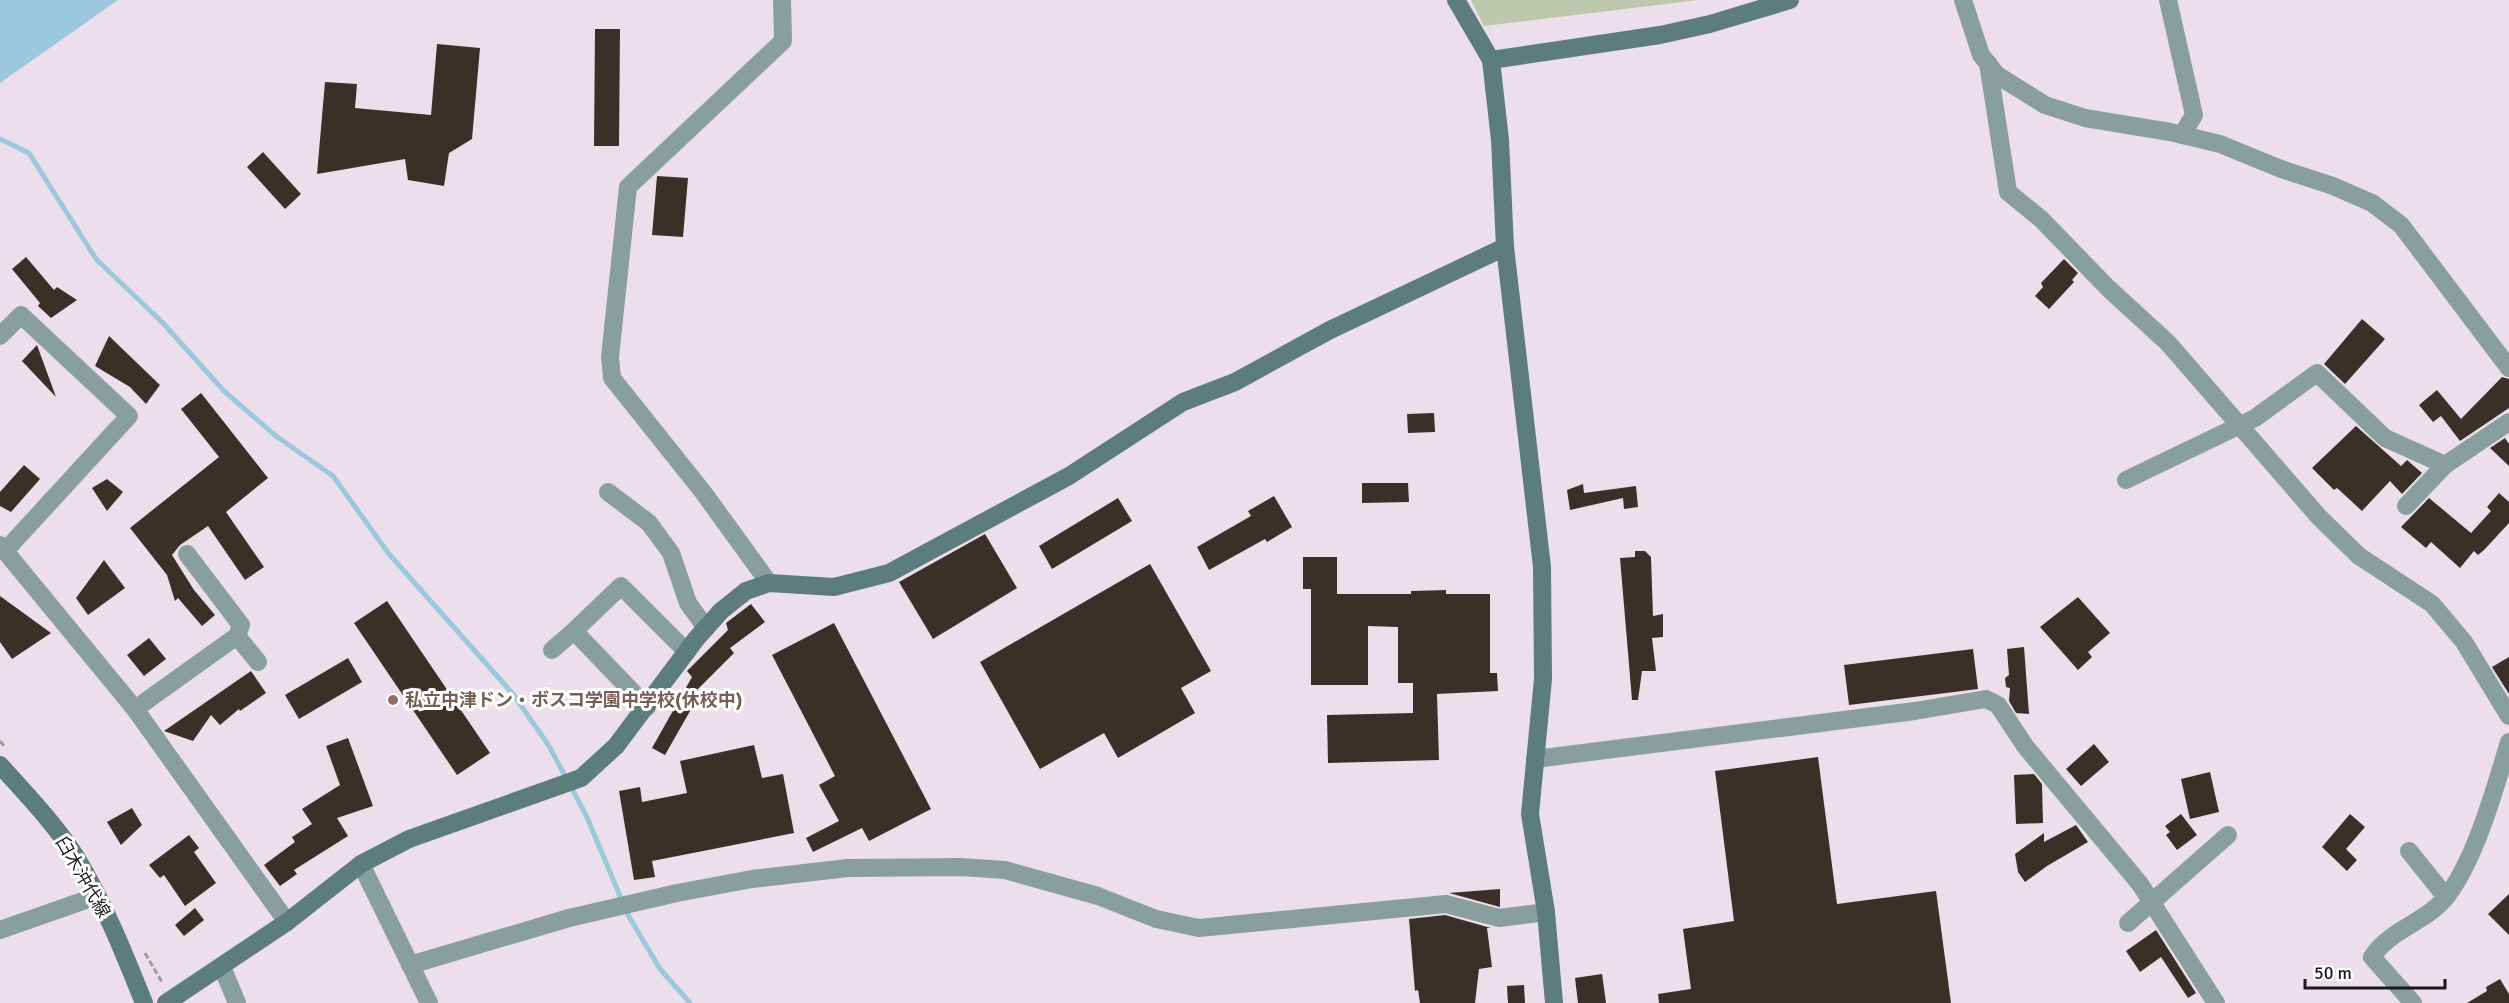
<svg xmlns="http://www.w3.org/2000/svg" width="2509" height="1003" viewBox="0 0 2509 1003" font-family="Signika,'Noto Sans JP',sans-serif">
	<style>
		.green { fill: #bec8ad }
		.water { fill: #9bc8dc }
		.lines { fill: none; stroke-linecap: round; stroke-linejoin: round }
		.stream { stroke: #9bc8dc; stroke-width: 5 }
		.building { fill: #3b3028 }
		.path { stroke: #a399a2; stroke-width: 3; stroke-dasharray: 6 3; stroke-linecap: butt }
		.street { stroke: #899f9d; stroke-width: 18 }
		.secondary { stroke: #5c7d7b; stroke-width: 18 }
		.education-dot { fill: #8d6e63; stroke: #fff; stroke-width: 2 }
		.labels { text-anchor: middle; stroke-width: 6; stroke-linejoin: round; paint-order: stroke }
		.education-label { font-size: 18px; font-weight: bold; fill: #785e54; stroke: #fff; text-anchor: start }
		.street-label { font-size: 18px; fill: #1b171b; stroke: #fff }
	</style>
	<rect width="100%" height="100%" fill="#ecdfeb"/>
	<polygon class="green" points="1471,0 1698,0 1484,26"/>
	<polygon class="water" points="0,0 118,0 0,83"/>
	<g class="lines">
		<polyline class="stream" points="0,139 29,153 96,259 162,322 224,391 276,436 333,476 389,554 513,694 549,746 586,815 628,915 660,969 690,1003"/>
	</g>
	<g class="building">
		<polygon points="595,29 620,29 619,146 594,146"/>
		<polygon points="437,44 480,48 472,139 449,153 444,186 408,180 405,159 317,174 325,82 357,84 355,108 431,115"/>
		<polygon points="263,152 301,194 285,209 247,167"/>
		<polygon points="657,176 688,178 683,237 652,235"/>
		<polygon points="26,257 54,290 57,287 77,300 51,318 38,306 40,303 12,269"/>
		<polygon points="2064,259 2078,273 2072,280 2074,282 2049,309 2035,296 2043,287 2041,283"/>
		<polygon points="2362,319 2385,339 2345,384 2324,364"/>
		<polygon points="109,336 160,385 146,404 130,387 95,366"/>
		<polygon points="37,345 56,397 22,361"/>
		<polygon points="2502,377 2509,379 2509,408 2460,441 2441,416 2433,422 2419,405 2437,390 2461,419"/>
		<polygon points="201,393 268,478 226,512 264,567 245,580 208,526 180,545 172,555 194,590 215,615 202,626 178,598 175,601 167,575 130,528 219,457 181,409"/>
		<polygon points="1434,413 1435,432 1408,433 1407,414"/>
		<polygon points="2356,426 2401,466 2407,460 2422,473 2402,494 2390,481 2362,511 2337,488 2334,490 2312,468"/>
		<polygon points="2505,438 2509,444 2509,466 2490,448"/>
		<polygon points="24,465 40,479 11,512 0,506 0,492"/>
		<polygon points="107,479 123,492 107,511 92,488"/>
		<polygon points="1362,483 1408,483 1409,502 1362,503"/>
		<polygon points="1583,484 1584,493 1636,486 1638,507 1624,509 1623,498 1570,510 1567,490"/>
		<polygon points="2499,493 2509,502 2509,523 2484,550 2478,555 2474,551 2460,568 2431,542 2426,548 2401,527 2429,498 2471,533 2491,511 2487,507"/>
		<polygon points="1274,496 1292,527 1267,542 1265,539 1209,570 1197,547 1251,516 1248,511"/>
		<polygon points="1118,498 1132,521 1052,569 1039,546"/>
		<polygon points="985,534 1017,588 933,639 899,582"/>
		<polygon points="1635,551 1645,551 1651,557 1653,616 1663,614 1663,637 1652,638 1656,671 1642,671 1638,700 1632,700 1620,558 1635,557"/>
		<polygon points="1303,557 1337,557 1337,594 1411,594 1411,591 1446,590 1446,594 1490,594 1490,673 1497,673 1498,691 1437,694 1439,760 1328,763 1327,715 1413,713 1413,683 1398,683 1398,627 1368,626 1368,685 1311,685 1311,589 1303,589"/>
		<polygon points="104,560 125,588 88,615 76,598"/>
		<polygon points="1150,564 1211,671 1181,688 1195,713 1118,758 1104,733 1040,769 980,662"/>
		<polygon points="0,596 51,633 12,659 0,642"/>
		<polygon points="2078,597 2110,633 2088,652 2092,657 2078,670 2040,627"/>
		<polygon points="387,601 490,753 457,775 354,623"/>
		<polygon points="751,604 765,622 730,648 734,653 693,694 698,697 665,755 652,748 692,677 687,671 728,630 726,623"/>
		<polygon points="834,623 931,809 869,841 862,828 813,852 806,838 839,821 819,785 835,776 772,655"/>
		<polygon points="149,638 166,659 144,676 127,655"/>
		<polygon points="2024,647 2029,714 2016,713 2009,701 2010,688 2006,687 2005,678 2009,675 2007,649"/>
		<polygon points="1973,649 1978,689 1849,705 1844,665"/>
		<polygon points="2509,657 2509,694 2492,667"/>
		<polygon points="348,658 362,682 299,719 285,695"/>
		<polygon points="251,671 266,693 240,711 239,709 220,725 211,715 193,741 164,731"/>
		<polygon points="348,738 373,806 337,818 348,836 294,870 297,874 280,886 264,865 295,842 292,837 312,824 302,809 340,785 326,746"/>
		<polygon points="2094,744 2109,762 2081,786 2066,769"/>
		<polygon points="754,745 762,778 783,774 794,833 652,861 655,877 634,880 619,791 640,787 642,802 687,793 680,761"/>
		<polygon points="1818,757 1837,904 1936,891 1951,1003 1659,1003 1658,994 1691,989 1683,929 1734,921 1715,771"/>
		<polygon points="2210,772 2219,812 2190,819 2181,779"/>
		<polygon points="2034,774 2042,784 2043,823 2016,824 2014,775"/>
		<polygon points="132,808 142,825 121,845 107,822"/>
		<polygon points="2181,814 2197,835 2177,850 2166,835 2170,832 2165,826"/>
		<polygon points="2350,814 2365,827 2346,849 2357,860 2347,871 2322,847"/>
		<polygon points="2076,825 2088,842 2047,866 2025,882 2018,872 2015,854 2044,833 2044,842"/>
		<polygon points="189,835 199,848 194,852 216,883 185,906 164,875 160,878 149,865"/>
		<polygon points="1500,889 1500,907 1449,893"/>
		<polygon points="2509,894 2509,935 2488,914"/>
		<polygon points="195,908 204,920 184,936 175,925"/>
		<polygon points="1445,915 1491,928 1487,928 1492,967 1479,969 1475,1003 1420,1003 1418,990 1415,991 1409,919"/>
		<polygon points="2156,930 2196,993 2188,998 2161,957 2140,972 2126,951"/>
		<polygon points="1602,974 1606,1003 1578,1003 1575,978"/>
		<polygon points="2500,979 2509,994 2509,1003 2467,1003 2487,991 2486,987"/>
		<polygon points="1524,985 1525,1003 1508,1003 1507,986"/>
	</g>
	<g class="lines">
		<g class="path">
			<polyline points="0,741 5,747"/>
			<polyline points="145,953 163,984"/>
		</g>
		<g class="street">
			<polyline points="1963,0 1981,55 1997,75 2045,105 2085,118 2170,132 2220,144 2281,169 2333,186 2372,203 2401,225 2509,368"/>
			<polyline points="2168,0 2194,115 2182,135"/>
			<polyline points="1988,63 2008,192 2041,219 2109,289 2168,343 2319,517 2359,556 2432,604 2464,642 2509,716"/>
			<polyline points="0,336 21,315 129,416 5,551"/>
			<polyline points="2126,480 2255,418 2317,373 2385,438 2445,465"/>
			<polyline points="608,492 649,523 671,553 688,603 706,628"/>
			<polyline points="2406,506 2445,465 2509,422"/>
			<polyline points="0,545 135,709 287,922"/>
			<polyline points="769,583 703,492 612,378 610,357 628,187 783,41 782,0"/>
			<polyline points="574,631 621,586 687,652"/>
			<polyline points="237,636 258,662"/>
			<polyline points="552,650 574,631 647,707"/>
			<polyline points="135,709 237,636 241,625 187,554"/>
			<polyline points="1535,759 1915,711 1986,699 1998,705 2025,746 2140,884 2216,1003"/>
			<polyline points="2409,851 2446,897"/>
			<polyline points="361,864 429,1003"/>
			<polyline points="2128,923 2228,835"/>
			<polyline points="0,930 97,896"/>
			<polyline points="410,965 569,918 677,893 752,879 848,868 961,867 1005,870 1098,896 1156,919 1199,928 1446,904 1499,918 1546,912"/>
			<polyline points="222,967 237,1003"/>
			<path d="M2413 1003 2372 957C2389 930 2427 922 2447 896 2476 858 2495 788 2509 742"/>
		</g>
		<g class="secondary">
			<polyline points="1456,0 1491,60 1500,140 1505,247 1542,567 1543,679 1530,814 1546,912 1554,1003"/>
			<polyline points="1491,60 1660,35 1710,24 1790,0"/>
			<path d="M0 765C26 794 55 824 76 857 104 903 124 953 144 1003"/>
			<polyline points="166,1003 287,922 361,864 409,839 581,778 616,746 696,639 721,611 746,591 769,583 834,587 889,573 1069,476 1183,402 1235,382 1330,330 1505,247"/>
		</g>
	</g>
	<circle class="education-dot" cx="393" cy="700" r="6"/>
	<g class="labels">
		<g class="education-label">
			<text x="405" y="706">私立中津ドン・ボスコ学園中学校(休校中)</text>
		</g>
		<g class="street-label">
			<text transform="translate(83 877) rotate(60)" y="6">臼木沖代線</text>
		</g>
	</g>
	<path d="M2305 979v9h140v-9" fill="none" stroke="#1b171b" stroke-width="3"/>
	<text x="2314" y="979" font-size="18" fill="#1b171b" stroke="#ffffff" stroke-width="4.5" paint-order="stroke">50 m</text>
</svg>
